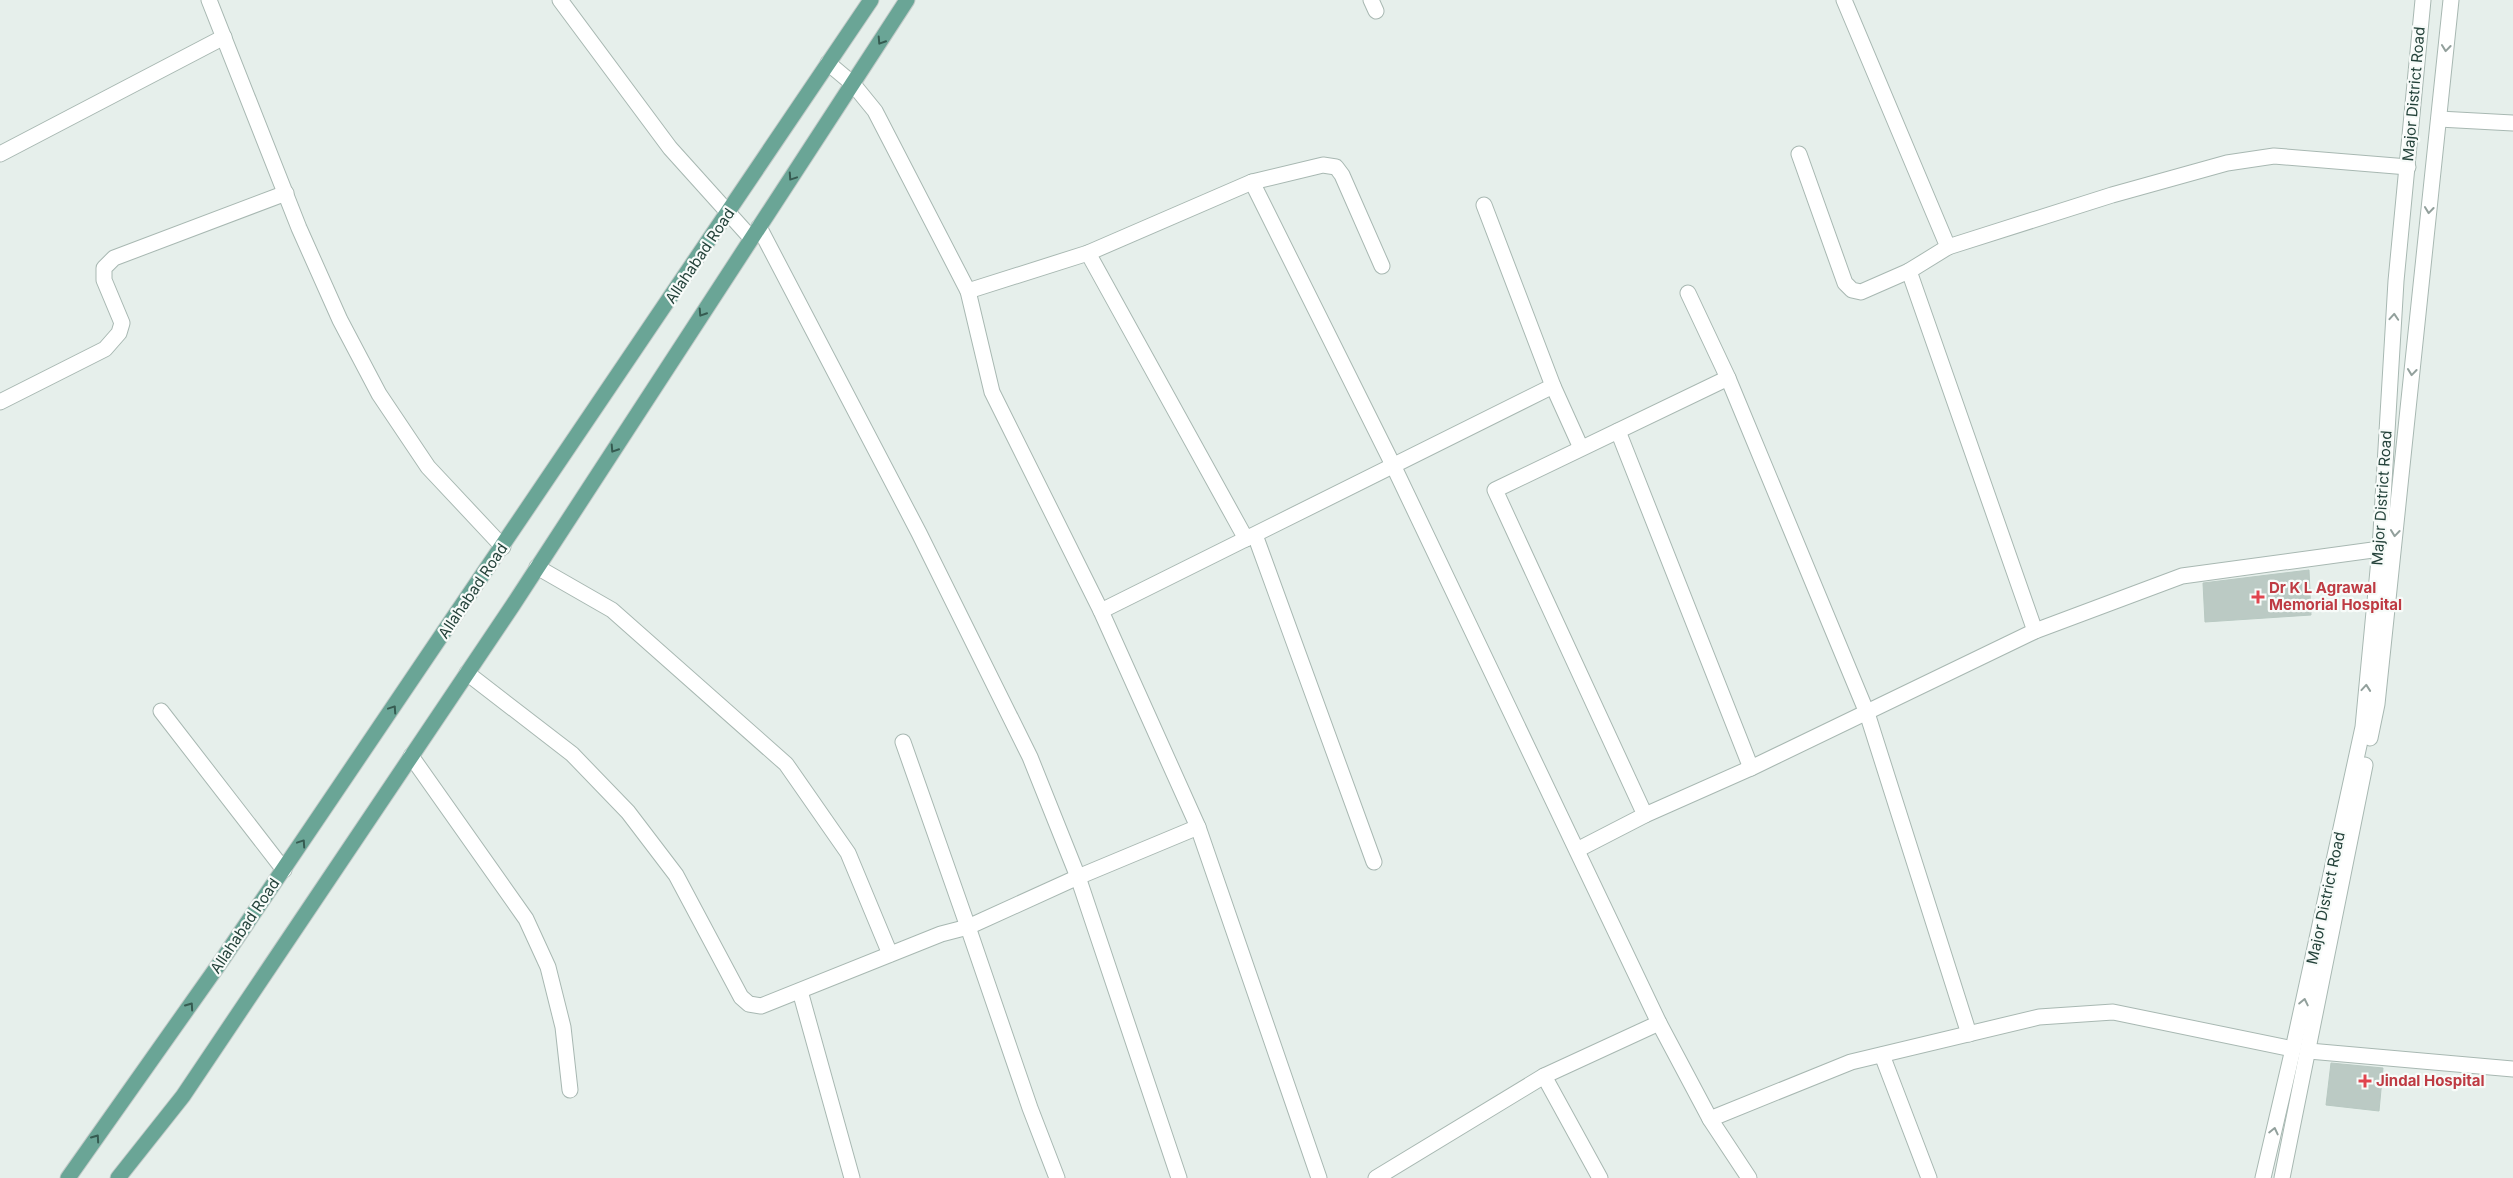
<svg xmlns="http://www.w3.org/2000/svg" width="2513" height="1178" viewBox="0 0 2513 1178" font-family="Inter,sans-serif">
	<style>
		.building { fill: #bbcac4; stroke: #b8c9c2 }
		.lines { fill: none; stroke-linecap: round; stroke-linejoin: round }
		.minor-casing { stroke: #a8b8b2; stroke-width: 17 }
		.tertiary-casing { stroke: #a8b8b2; stroke-width: 17 }
		.primary-casing { stroke: #c2cac8; stroke-width: 17 }
		.minor { stroke: #fff; stroke-width: 15 }
		.tertiary { stroke: #fff; stroke-width: 15 }
		.primary { stroke: #6aa596; stroke-width: 15 }
		.oneway { stroke: #365b51 }
		.oneway2 { stroke: #92a09c }
		.health-dot { fill: #e0444e; stroke: #f7fbf9; stroke-width: 2 }
		.labels { text-anchor: middle; stroke-width: 4.5; stroke-linejoin: round; paint-order: stroke }
		.street-label { font-size: 15px; fill: #24423a; stroke: #f7fbf9 }
		.health-label { font-size: 15px; font-weight: bold; fill: #be3a42; stroke: #f7fbf9; text-anchor: start }
	</style>
	<rect width="100%" height="100%" fill="#e6efeb"/>
	<g class="building">
		<polygon points="2309,570 2311,615 2205,622 2203,583"/>
		<polygon points="2331,1063 2383,1068 2379,1111 2326,1105"/>
	</g>
	<g class="lines">
		<g class="minor-casing">
			<g id="minor">
				<polyline points="209,0 299,228 340,320 379,394 428,467 503,547"/>
				<polyline points="560,0 670,148 751,238"/>
				<polyline points="1371,0 1376,11"/>
				<polyline points="1844,0 1948,247 1909,271 2035,631"/>
				<polyline points="828,63 853,84 875,111 968,291 1088,253 1252,182 1323,165 1336,167 1342,175 1382,266"/>
				<polyline points="2439,119 2513,123"/>
				<polyline points="0,154 224,37"/>
				<polyline points="1799,154 1845,283 1852,290 1861,292 1909,271"/>
				<polyline points="1252,182 1393,465 1659,1023 1710,1119 1749,1178"/>
				<polyline points="759,227 919,533 1030,757 1078,877 1179,1178"/>
				<polyline points="1948,247 2112,195 2227,163 2274,156 2408,167"/>
				<polyline points="1088,253 1246,539"/>
				<polyline points="968,291 992,392 1101,611 1198,827 1319,1178"/>
				<polyline points="1688,293 1728,378 1867,713 1969,1034"/>
				<polyline points="1728,378 1495,490 1645,815 1751,768 2035,631 2182,576 2380,549"/>
				<polyline points="1553,386 1581,448"/>
				<polyline points="0,402 105,349 119,333 122,323 104,280 104,268 114,258 286,193"/>
				<polyline points="1618,431 1751,768"/>
				<polyline points="1255,535 1374,862"/>
				<polyline points="537,567 612,610 786,764 848,853 890,954"/>
				<polyline points="1101,611 1553,386 1484,205"/>
				<polyline points="467,673 572,754 628,812 676,875 741,997 749,1004 761,1006 941,934 968,927 1030,1108 1057,1178"/>
				<polyline points="161,711 284,870"/>
				<polyline points="903,742 968,927 1078,877 1198,827"/>
				<polyline points="411,756 526,919 548,967 563,1027 570,1090"/>
				<polyline points="1577,850 1645,815"/>
				<polyline points="800,991 852,1178"/>
				<polyline points="2309,1051 2513,1069"/>
				<polyline points="1882,1055 1929,1178"/>
				<polyline points="1544,1076 1600,1178"/>
				<polyline points="1710,1119 1851,1062 2039,1017 2113,1012 2293,1049"/>
				<polyline points="1376,1178 1544,1076 1659,1023"/>
			</g>
		</g>
		<g class="tertiary-casing">
			<g id="tertiary">
				<polyline points="2370,738 2377,704 2451,0"/>
				<polyline points="2263,1178 2293,1049 2363,727 2380,549 2396,281 2423,0"/>
				<polyline points="2282,1178 2365,765"/>
			</g>
		</g>
		<g class="primary-casing">
			<g id="primary">
				<polyline points="68,1178 222,960 871,0"/>
				<polyline points="118,1178 183,1096 513,605 907,0"/>
			</g>
		</g>
		<use href="#minor" class="minor"/>
		<use href="#tertiary" class="tertiary"/>
		<use href="#primary" class="primary"/>
	</g>
	<defs><path id="oneway-chevron" d="M-2-3.5L2.5 0L-2 3.5" fill="none" stroke-width="1.6" stroke-linecap="round" stroke-linejoin="round" transform="scale(1.25)"/></defs>
	<g class="oneway">
		<use href="#oneway-chevron" transform="translate(881 41) rotate(123)"/>
		<use href="#oneway-chevron" transform="translate(792 177) rotate(124)"/>
		<use href="#oneway-chevron" transform="translate(702 313) rotate(123)"/>
		<use href="#oneway-chevron" transform="translate(614 449) rotate(123)"/>
		<use href="#oneway-chevron" transform="translate(393 709) rotate(-56)"/>
		<use href="#oneway-chevron" transform="translate(302 843) rotate(-56)"/>
		<use href="#oneway-chevron" transform="translate(190 1006) rotate(-55)"/>
		<use href="#oneway-chevron" transform="translate(96 1138) rotate(-55)"/>
	</g>
	<g class="oneway2">
		<use href="#oneway-chevron" transform="translate(2446 48) rotate(96)"/>
		<use href="#oneway-chevron" transform="translate(2429 210) rotate(96)"/>
		<use href="#oneway-chevron" transform="translate(2394 317) rotate(-86)"/>
		<use href="#oneway-chevron" transform="translate(2412 372) rotate(96)"/>
		<use href="#oneway-chevron" transform="translate(2395 533) rotate(96)"/>
		<use href="#oneway-chevron" transform="translate(2366 688) rotate(-85)"/>
		<use href="#oneway-chevron" transform="translate(2304 1002) rotate(-78)"/>
		<use href="#oneway-chevron" transform="translate(2274 1131) rotate(-77)"/>
	</g>
	<g class="health-dot">
		<path d="M2255.5 589.5h5v5h5v5h-5v5h-5v-5h-5v-5h5z"/>
		<path d="M2362.5 1073.5h5v5h5v5h-5v5h-5v-5h-5v-5h5z"/>
	</g>
	<g class="labels">
		<g class="street-label">
			<text transform="translate(2414 94) rotate(-85)" y="5">Major District Road</text>
			<text transform="translate(700 256) rotate(-56)" y="5">Allahabad Road</text>
			<text transform="translate(2382 498) rotate(-86)" y="5">Major District Road</text>
			<text transform="translate(473 591) rotate(-56)" y="5">Allahabad Road</text>
			<text transform="translate(2326 898) rotate(-78)" y="5">Major District Road</text>
			<text transform="translate(245 926) rotate(-56)" y="5">Allahabad Road</text>
		</g>
		<g class="health-label">
			<text x="2269" y="593">Dr K L Agrawal<tspan x="2269" dy="17">Memorial Hospital</tspan></text>
			<text x="2376" y="1086">Jindal Hospital</text>
		</g>
	</g>
</svg>
